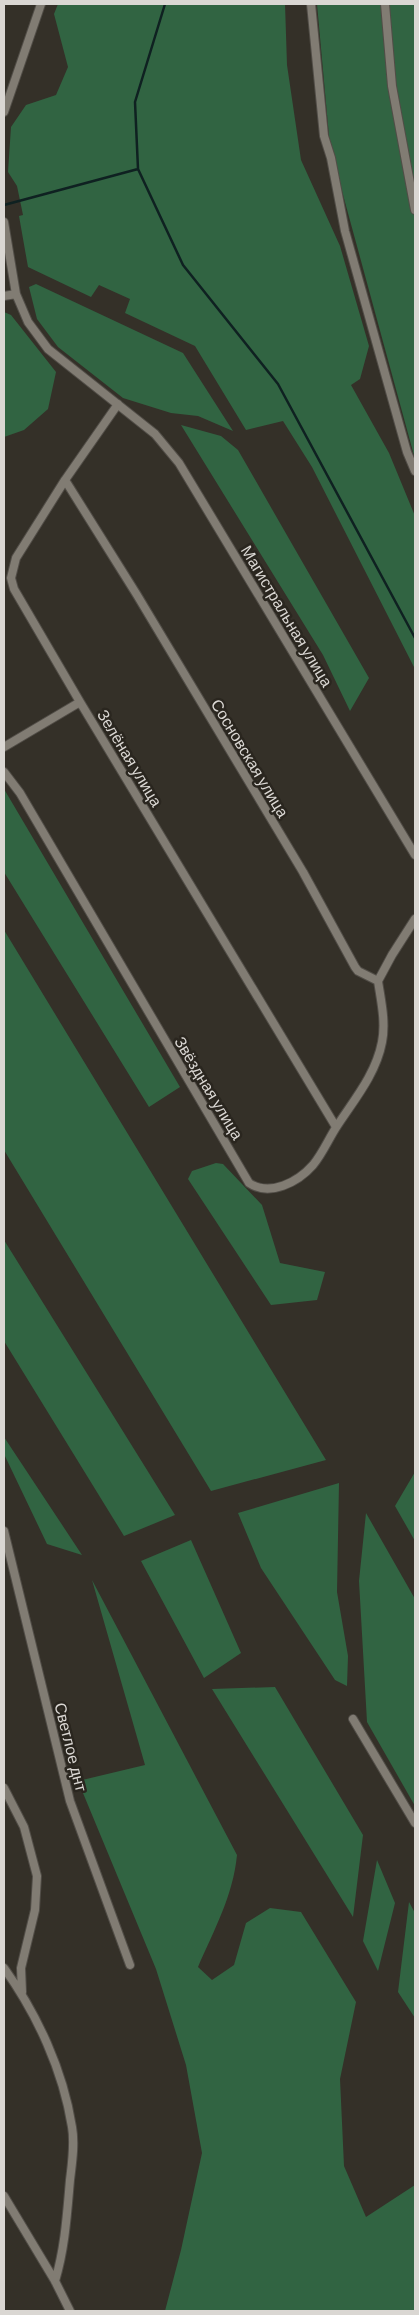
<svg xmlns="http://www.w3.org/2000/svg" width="419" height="2315" viewBox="0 0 419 2315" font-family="Barlow,sans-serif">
  <rect width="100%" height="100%" fill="#343028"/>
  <path fill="#316442" d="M58,4H285L287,65L301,160L340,246L369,346L360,379L351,385L389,453L415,516V669L312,467L283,421L246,430L195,346L125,313L130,299L99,285L91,297L28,267L19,216L23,215L17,186L8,172L11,127L26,105L56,95L68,67L54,14Z
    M317,4H415V459L330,147Z
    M36,284L183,353L233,431L198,416L171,413L123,398L58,347L37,319L29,287Z
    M4,312L11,315L56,372L48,409L24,430L4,437Z
    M181,425L221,436L238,450L369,678L350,711L323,655Z
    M4,789L180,1087L149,1107L4,872Z
    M4,930L326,1460L211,1491L4,1150Z
    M216,1163L223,1164L262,1205L280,1263L325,1272L317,1300L271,1305L188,1179L192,1171Z
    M4,1240L175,1515L124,1536L4,1341Z
    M4,1437L82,1555L47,1544L4,1454Z
    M415,1472V1541L395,1506Z
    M339,1483L337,1592L348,1656L347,1686L335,1680L261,1568L238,1513Z
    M366,1513L415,1599V1806L367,1722L359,1581Z
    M191,1540L241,1653L204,1678L141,1561Z
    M92,1580L237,1855C233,1896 214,1930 198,1967L212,1980L234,1965L246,1923L270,1908L301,1912L356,2002L340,2079L344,2166L366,2217L415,2185V2311H165L181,2250L202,2153L186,2065L156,1969L78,1781L145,1765Z
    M275,1687L363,1835L353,1917L212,1689Z
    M377,1860L395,1903L378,1971L363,1941Z
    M409,1902L415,1913V2018L398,1992Z"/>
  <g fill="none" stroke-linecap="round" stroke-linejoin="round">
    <path stroke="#0f2121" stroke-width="2.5" d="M138,169L183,265L278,384L415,638
      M4,205L138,169L135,102L165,4"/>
    <defs>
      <path id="minor" d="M311,4L324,136L331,158L345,231L407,452L415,471
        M385,4L392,86L415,210
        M4,112L41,4
        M4,222L16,294L28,322L48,349L155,434L179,463L415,855
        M4,296L16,294
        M118,404L65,480L16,558L11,578L14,589L80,702L336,1127
        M65,480L137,595L303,872L355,967L358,971L378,981L392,955L415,919
        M4,747L80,702
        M4,772L20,793L249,1183C270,1197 298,1182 313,1165C323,1153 329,1138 337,1126C354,1100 376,1074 382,1042C386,1022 381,1001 378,981
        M4,1531L70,1801L130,1965
        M353,1719L415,1823
        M4,1788L24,1827L37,1876L35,1910L21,1968L22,1992
        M4,1968C37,2014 63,2070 72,2127C75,2144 72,2163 70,2180C67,2214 65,2248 55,2281
        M4,2196L55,2281L70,2311"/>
    </defs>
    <use href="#minor" stroke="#514d47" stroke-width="10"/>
    <use href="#minor" stroke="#817c73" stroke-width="8"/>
  </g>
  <g text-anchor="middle" stroke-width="5" stroke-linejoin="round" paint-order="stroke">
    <g font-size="16" fill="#dad7d3" stroke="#2a261f">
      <text transform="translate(287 616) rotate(59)" y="6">Магистральная улица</text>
      <text transform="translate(130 758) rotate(59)" y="6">Зелёная улица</text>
      <text transform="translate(250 758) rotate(59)" y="6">Сосновская улица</text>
      <text transform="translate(209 1088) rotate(59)" y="6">Звёздная улица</text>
      <text transform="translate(71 1747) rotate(76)" y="6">Светлое днт</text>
    </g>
  </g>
  <rect width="419" height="2315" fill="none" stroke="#dad7d3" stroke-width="10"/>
</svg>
